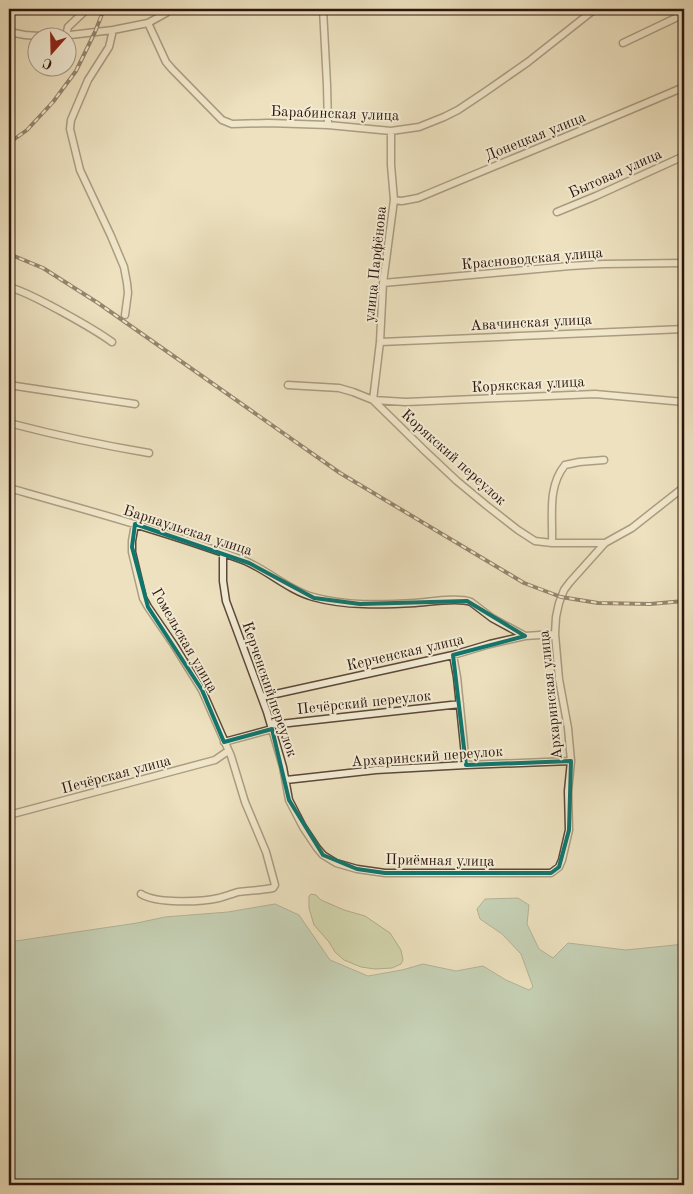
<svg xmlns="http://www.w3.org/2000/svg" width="693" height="1194" viewBox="0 0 693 1194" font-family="'Old Standard TT',serif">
  <rect width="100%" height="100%" fill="#ede1bf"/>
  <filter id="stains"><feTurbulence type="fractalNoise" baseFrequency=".004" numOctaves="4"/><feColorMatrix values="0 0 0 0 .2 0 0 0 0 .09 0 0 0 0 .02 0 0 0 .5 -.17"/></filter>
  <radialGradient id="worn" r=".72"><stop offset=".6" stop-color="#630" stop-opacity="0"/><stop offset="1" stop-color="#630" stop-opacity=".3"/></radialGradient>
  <path fill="#b2c496" stroke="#706c51" d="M311,894L316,895L321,900L344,910L365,916L390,933L401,950L403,960L401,964L392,968L375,969L361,967L344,960L335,952L329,942L314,925L309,908V896Z"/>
  <path fill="#9abead" stroke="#6e7a6d" d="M518,898L529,905L527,924L539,949L553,958L568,943L626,950L684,944V1185H9V942L137,923L165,917L228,912L275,904L299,915L330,960L368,976L402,970L423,964L456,971L483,966L506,980L529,990L533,987L521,954L502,934L480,919L477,909L485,899Z"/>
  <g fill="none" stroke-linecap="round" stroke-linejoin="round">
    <defs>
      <path id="minor" d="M323,9L327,85L328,125
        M148,23L166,62L172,69L222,120L232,124L268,123L328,125L391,131L419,127L444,117L458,110L485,92L528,62L595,9
        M113,30L109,47L88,80L71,120L70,129L80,170L111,236L124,267L127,283L128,293L125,315
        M9,32L25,35L53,37L113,30L148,23L166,13L170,9
        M66,36L68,27L87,9
        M623,43L684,14
        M391,131V165L394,200L383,283L380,342L373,400L406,402L595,394L684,402
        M394,200L402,201L418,198C506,161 596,125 684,87
        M557,212L596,196L684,156
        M383,283L570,266L603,264L684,263
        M9,287C26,292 40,300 55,308C75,319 94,329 112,342
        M380,342L684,329
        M9,385L135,404
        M288,385L339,388L353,392L373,400L424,450L457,481L486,505L518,530L535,541L552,543H605
        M9,423C55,435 101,445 149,453
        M9,488C87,510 167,532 243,560C268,570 288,590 313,597C345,606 382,605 415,603C430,602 458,597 471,602L492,618L525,636
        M135,524L132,541V552L143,598L148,607L174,645L202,690L231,756L245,802L266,852L275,885L273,888C262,890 250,891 238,892C232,894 226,896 219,898C201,902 157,904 141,894
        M552,543C553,516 547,487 565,465L579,462L604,460
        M223,553V581L226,601L267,712L283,767L289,800L303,827L317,848L323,855L336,863L357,869L385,873H551L559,867L562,860L569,830L568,791L571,761L568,728L559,679L555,634L556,617L559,603L564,590L570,582L605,543L632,528L684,487
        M453,655L457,677L466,765
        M262,697L453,655L490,644L525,636L555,634
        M271,725L460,704
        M224,742L272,729
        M286,780L376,770L466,765L571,761
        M9,815L215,760L228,751"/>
    </defs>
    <use href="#minor" stroke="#5d4839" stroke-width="9"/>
    <use href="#minor" stroke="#f3ecd5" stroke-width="6"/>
    <defs>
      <path id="rail" d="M9,143L27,130L53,102L76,71L95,32L104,9
        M9,254L43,268L98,303L340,473L524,583L561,597L598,603L650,604L684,601"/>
    </defs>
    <use href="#rail" stroke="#2d150c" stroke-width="4"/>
    <use href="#rail" stroke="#f3ecd5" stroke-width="2" stroke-dasharray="5.5" stroke-linecap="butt"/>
  </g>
  <path d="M0 0H693V1194H0ZM135,524L249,563L314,598L360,604L467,601L525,636L453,655L466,765L571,761L569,830L559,867L551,873H385L357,869L323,855L289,800L272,729L224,742L202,690L148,607L132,547Z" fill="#ede1bf" fill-opacity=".55" fill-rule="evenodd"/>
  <path fill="none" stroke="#0f766e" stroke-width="4" stroke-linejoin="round" d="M135,524L249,563L314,598L360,604L467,601L525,636L453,655L466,765L571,761L569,830L559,867L551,873H385L357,869L323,855L289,800L272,729L224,742L202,690L148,607L132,547Z"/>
  <g text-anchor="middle" stroke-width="4" stroke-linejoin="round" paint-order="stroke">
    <g font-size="15" fill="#2d150c" stroke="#f3ecd5">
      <text transform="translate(335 113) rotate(2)" y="5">Барабинская улица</text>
      <text transform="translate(535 136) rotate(-22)" y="5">Донецкая улица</text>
      <text transform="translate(615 173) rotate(-24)" y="5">Бытовая улица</text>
      <text transform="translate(532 258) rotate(-5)" y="5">Красноводская улица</text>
      <text transform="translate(375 264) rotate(-84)" y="5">улица Парфёнова</text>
      <text transform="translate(531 322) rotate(-3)" y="5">Авачинская улица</text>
      <text transform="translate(528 384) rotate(-3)" y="5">Корякская улица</text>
      <text transform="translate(454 457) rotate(42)" y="5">Корякский переулок</text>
      <text transform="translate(188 530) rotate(18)" y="5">Барнаульская улица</text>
      <text transform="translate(185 640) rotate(60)" y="5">Гомельская улица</text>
      <text transform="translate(405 652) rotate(-13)" y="5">Керченская улица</text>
      <text transform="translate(270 689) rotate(71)" y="5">Керченский переулок</text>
      <text transform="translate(550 695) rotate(-96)" y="5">Архаринская улица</text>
      <text transform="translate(364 702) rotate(-6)" y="5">Печёрский переулок</text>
      <text transform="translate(427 756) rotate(-4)" y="5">Архаринский переулок</text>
      <text transform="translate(116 774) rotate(-15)" y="5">Печёрская улица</text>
      <text transform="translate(440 860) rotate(1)" y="5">Приёмная улица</text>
    </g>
  </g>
  <rect width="693" height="1194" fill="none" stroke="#ede1bf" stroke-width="30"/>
  <rect x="10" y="10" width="673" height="1174" fill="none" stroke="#2d150c" stroke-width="2.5"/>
  <rect x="15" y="15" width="663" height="1164" fill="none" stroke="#2d150c"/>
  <g transform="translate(52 52) rotate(200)"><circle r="24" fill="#f3ecd5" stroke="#a49685"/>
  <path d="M0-4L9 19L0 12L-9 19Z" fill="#8f2418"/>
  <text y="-8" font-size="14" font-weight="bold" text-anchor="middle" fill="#2d150c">С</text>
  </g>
  <rect width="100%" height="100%" filter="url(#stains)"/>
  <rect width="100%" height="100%" fill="url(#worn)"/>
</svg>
